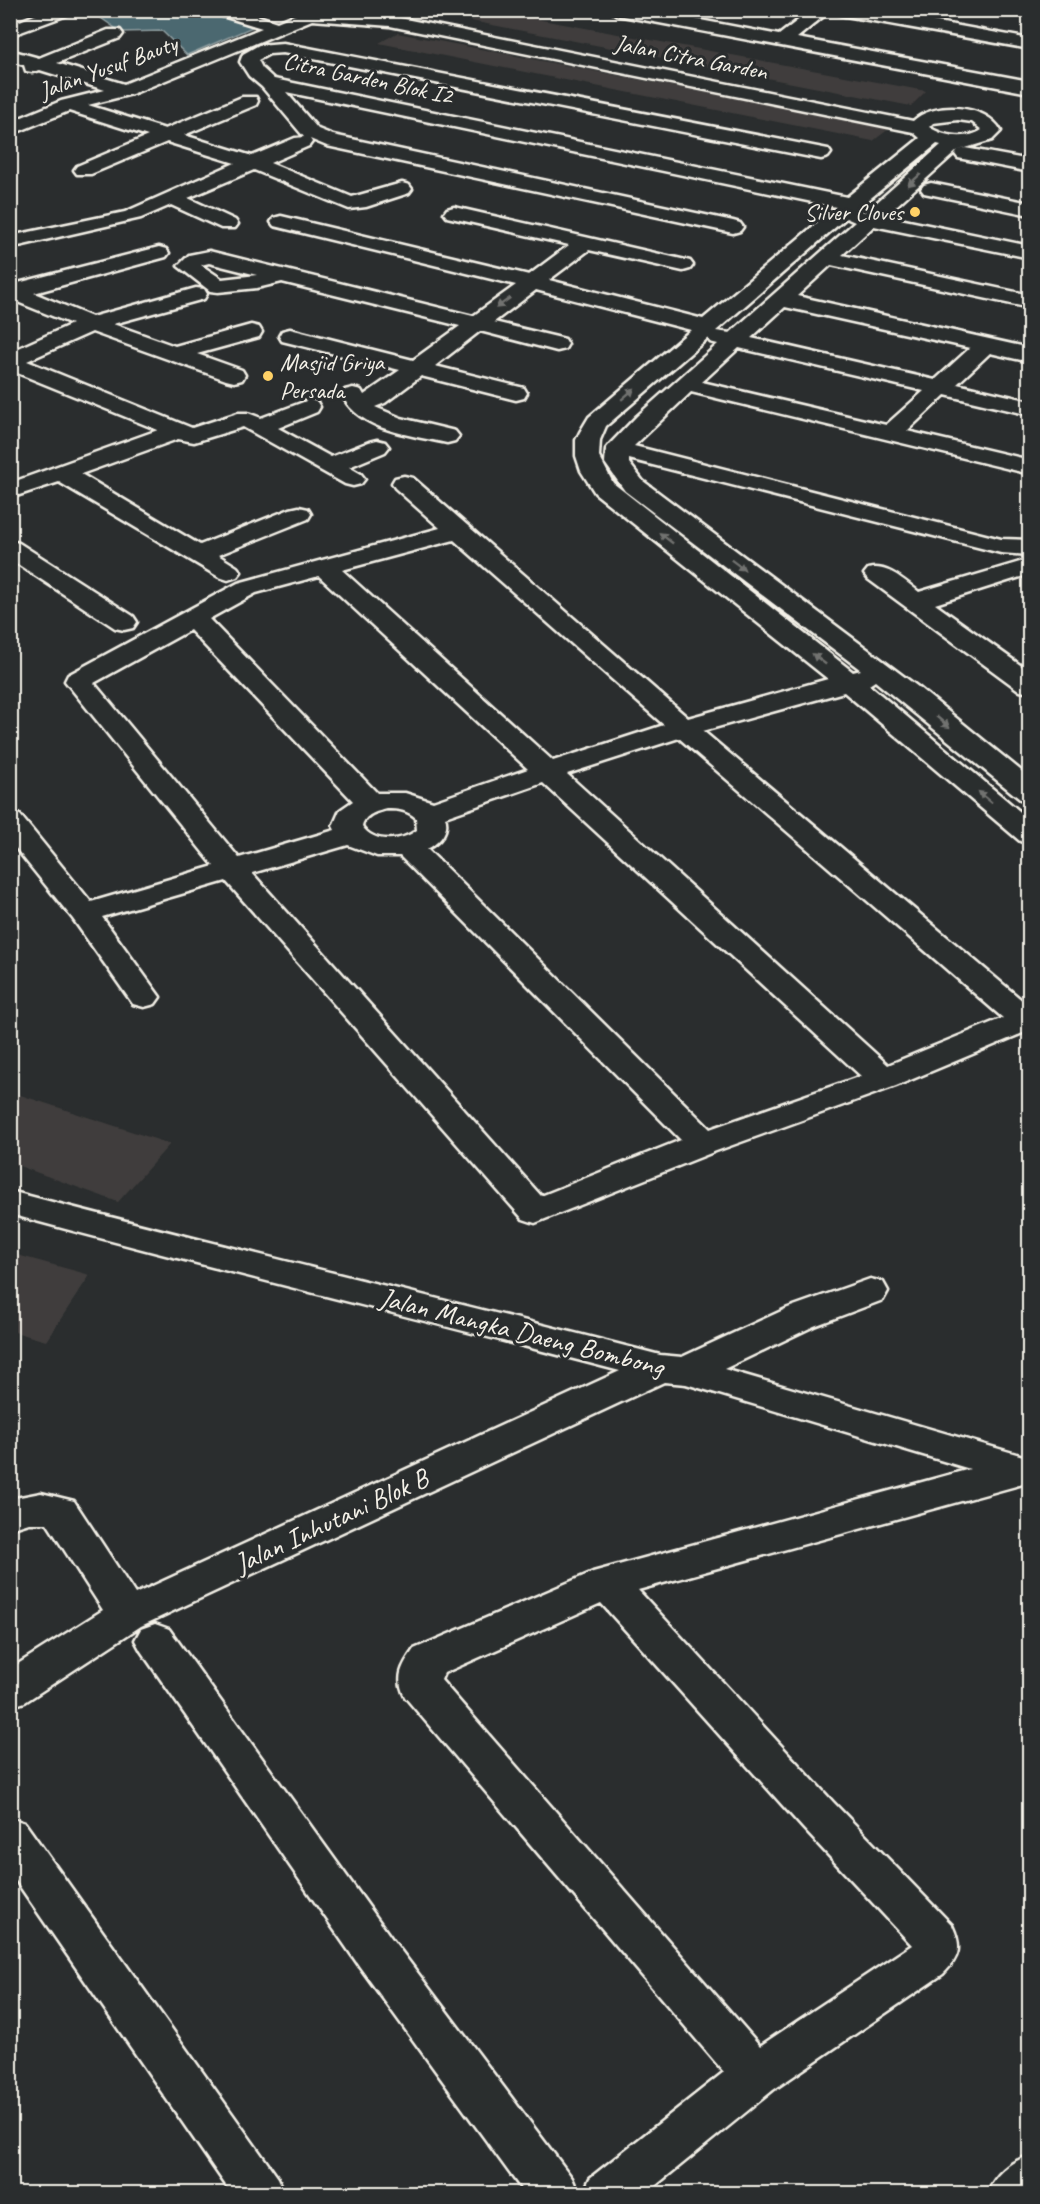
<svg xmlns="http://www.w3.org/2000/svg" width="1040" height="2204" viewBox="0 0 1040 2204" font-family="Caveat,sans-serif">
  <rect width="100%" height="100%" fill="#2a2d2e"/>
  <filter id="ink" filterUnits="userSpaceOnUse"><feTurbulence type="fractalNoise" baseFrequency=".0167" numOctaves="2"/><feDisplacementMap in="SourceGraphic" scale="12" xChannelSelector="R" yChannelSelector="G"/><feConvolveMatrix kernelMatrix="1 2 1 2 8 2 1 2 1" color-interpolation-filters="sRGB"/></filter>
  <g filter="url(#ink)">
    <path fill="#403e3d" d="M435,10L493,11L926,91L911,106L430,13Z
      M397,33L890,128L873,141L379,43Z
      M11,1092L170,1144L118,1202L11,1163Z
      M10,1253L90,1275L46,1341L11,1331Z"/>
    <path fill="#4b6770" stroke="#8f9ea0" stroke-width="1.5" d="M91,11H199L255,26L187,55L162,31L121,32Z"/>
    <g fill="none" stroke-linecap="round" stroke-linejoin="round">
      <defs>
        <path id="minor" d="M47,10H72L70,14L10,36V25Z
          M214,10H241L277,22L306,10L390,16L913,121C934,101 987,104 1001,131L992,140L959,150L965,148L1030,160V172L958,158L955,154L958,150L885,216L1030,246V258L874,226L842,255L1030,295V308L831,265L797,296L1030,348V362L990,353L957,384L1030,401V415L945,395L907,431L1030,460V474L691,392L634,446L1001,539L1030,540V555L1001,553L629,459V463L643,481L918,687L1030,778V801L1020,799L875,681L869,685L1030,820V844L1020,841L844,692L703,731L1030,1007V1030L896,1086L716,1151L535,1223L523,1219L226,881L102,917L160,997L155,1004L144,1007L133,1004L73,919L10,841V812L20,815L91,902L214,866L65,681L68,675L238,583L440,528L395,488L392,483L395,478L404,476L413,478L688,718L828,679L595,493L581,471L576,456V440L580,432L589,417L691,330L536,290L494,322L565,339L568,344L565,349L557,351L480,331L435,366L524,388L527,393L524,398L516,400L421,376L385,403L375,407L401,418L455,431L459,436L455,441L447,443C412,435 359,431 342,395L345,390L353,388L361,390L364,395L400,370L282,341L279,336L282,331L290,329L413,360L460,326L282,282L257,288L218,292L210,291L178,266L189,255L209,251L473,316L516,285L274,226L271,222L274,218L281,216L529,275L569,245L447,217L444,213L447,209L454,207L690,261L693,265L690,269L683,271L589,250L549,280L703,319L836,207L286,92L318,129L333,135L733,221L740,223L743,227L740,231L733,233L327,146L310,139L312,142L309,146L270,163L352,197L402,183L409,185L412,189L409,193L366,207L349,209L254,170L188,198L235,220L238,224L235,228H221L171,205L141,218L10,248V236L125,212L235,163L167,142L91,174H77L74,170L77,166L148,136L69,111L10,135V122L61,101L105,90L40,70L32,72L26,71L24,65L10,61V50L39,58L108,30H120L123,34L120,38L57,63L124,84L262,28L216,14ZM312,20L390,26L913,132L920,138L847,197L274,79L262,68L258,60L269,54L283,53L821,159L828,157L831,153L828,149L283,43L259,45L243,54L240,62L249,76L262,87L304,137L295,138L252,156L184,135L256,105L258,101L256,97H242L165,129L88,105L132,94ZM958,120L972,122L982,130C967,140 944,137 929,127L933,123ZM937,144L941,145L866,212L856,210ZM846,218L855,222L730,333L716,331ZM209,263L257,275L222,279L201,265ZM785,307L970,348L935,380L751,338ZM708,338L710,342L718,344L637,416L610,444L606,449L605,463L625,491L861,670L853,672L613,483L599,456L600,440L606,426ZM739,348L924,391L886,425L702,382ZM454,540L664,725L553,761L342,570ZM319,576L528,769L433,802L405,793H377L209,619L256,593ZM190,630L353,801L340,810L333,826L335,830L239,858L94,683ZM679,738L1003,1018L888,1065L567,774ZM543,783L861,1076L710,1129L427,849C439,843 450,831 445,817ZM386,809C399,809 407,810 416,818L417,830C402,842 373,844 362,826C365,814 376,812 386,809ZM348,845L377,856H400L681,1140L541,1196L252,873Z
          M609,10H648L779,35L811,10H831L797,38L1024,80L1030,82V90L1024,92L617,15Z
          M832,10H872L1030,39V49L840,15Z
          M931,183L1030,203V215L924,193L921,189L924,185Z
          M159,247L166,249L169,253L166,257L34,293L92,317L196,288L204,289L207,294L204,299L113,324L175,346L251,325L259,327L262,332L259,337L197,354L242,370L245,375L242,380L234,382L226,380L92,332L27,361L192,428L238,413H248L261,418L309,400L317,402L320,407L317,412L278,428L331,457L369,442L377,440L385,442L389,447L385,452L349,467L361,474L365,479L361,484L353,486L345,484L243,427L194,442L178,439L81,474L200,545L290,509L299,507L308,509L311,514L308,519L218,555L237,567L241,572L237,577L228,580L219,577L59,482L10,498V483L158,430L10,370V352L72,324L10,299V285Z
          M10,541L19,543L133,616L137,622L133,628L124,630L115,628L10,559Z
          M1030,559V574L935,604L1030,672V693L1020,691L868,579L864,574L868,569C888,564 904,581 919,592Z
          M10,1191C226,1248 444,1299 660,1355L682,1357L788,1308L870,1279L883,1282L888,1291L883,1300L814,1326L724,1369L1030,1458V1482L638,1590L833,1802L952,1925C962,1947 960,1957 943,1974L773,2090L645,2194H583L590,2178L724,2072L405,1697C395,1677 402,1666 414,1649L593,1572L970,1469L686,1384L664,1382L141,1626L25,1702L10,1707V1669L103,1610L47,1523H29L10,1529V1499L41,1493L74,1501L135,1594L620,1371C417,1318 213,1269 10,1214ZM601,1603L803,1828L912,1945L760,2046L441,1680L444,1673Z
          M155,1624L169,1629L392,1939L572,2178L579,2194H525L360,1967L141,1651L135,1640L141,1629Z
          M10,1818L25,1823L278,2178L285,2194H232L10,1872Z
          M1030,2155V2194H987C996,2173 1009,2163 1030,2155Z"/>
      </defs>
      <use href="#minor" stroke="#f4f1e8" stroke-width="5"/>
      <use href="#minor" fill="#2a2d2e" fill-rule="evenodd"/>
    </g>
    <defs><path id="oneway-solid" d="M-6-.8H1V-3.2L6.5 0L1 3.2V.8H-6Z" transform="scale(1.5)"/></defs>
    <g fill="#71726f">
      <use href="#oneway-solid" transform="translate(914 180) rotate(138)"/>
      <use href="#oneway-solid" transform="translate(503 303) rotate(144)"/>
      <use href="#oneway-solid" transform="translate(628 394) rotate(-41)"/>
      <use href="#oneway-solid" transform="translate(666 538) rotate(-142)"/>
      <use href="#oneway-solid" transform="translate(738 565) rotate(37)"/>
      <use href="#oneway-solid" transform="translate(819 659) rotate(-142)"/>
      <use href="#oneway-solid" transform="translate(943 722) rotate(40)"/>
      <use href="#oneway-solid" transform="translate(985 797) rotate(-140)"/>
    </g>
  </g>
  <g fill="#ffd166" stroke="#2a2d2e" stroke-width="2">
    <circle cx="915" cy="212" r="6"/>
    <circle cx="268" cy="376" r="6"/>
  </g>
  <g text-anchor="middle" stroke-width="6" stroke-linejoin="round" paint-order="stroke">
    <g font-size="24" fill="#f4f1e8" stroke="#2a2d2e">
      <text transform="translate(691 57) rotate(11)" y="8">Jalan Citra Garden</text>
      <text transform="translate(108 67) rotate(-20)" y="8">Jalan Yusuf Bauty</text>
      <text transform="translate(368 78) rotate(12)" y="8">Citra Garden Blok I2</text>
    </g>
    <g font-size="24" fill="#f4f1e8" stroke="#2a2d2e" text-anchor="end">
      <text x="903" y="220">Silver Cloves</text>
      <text x="280" y="370" text-anchor="start">Masjid Griya<tspan x="280" dy="28">Persada</tspan></text>
    </g>
    <g font-size="28" fill="#f4f1e8" stroke="#2a2d2e">
      <text transform="translate(522 1331) rotate(14)" y="10">Jalan Mangka Daeng Bombong</text>
      <text transform="translate(331 1520) rotate(-25)" y="10">Jalan Inhutani Blok B</text>
    </g>
  </g>
  <rect width="1040" height="2204" fill="none" stroke="#2a2d2e" stroke-width="36"/>
  <rect x="18" y="18" width="1004" height="2168" fill="none" stroke="#f4f1e8" stroke-width="2" filter="url(#ink)"/>
</svg>
